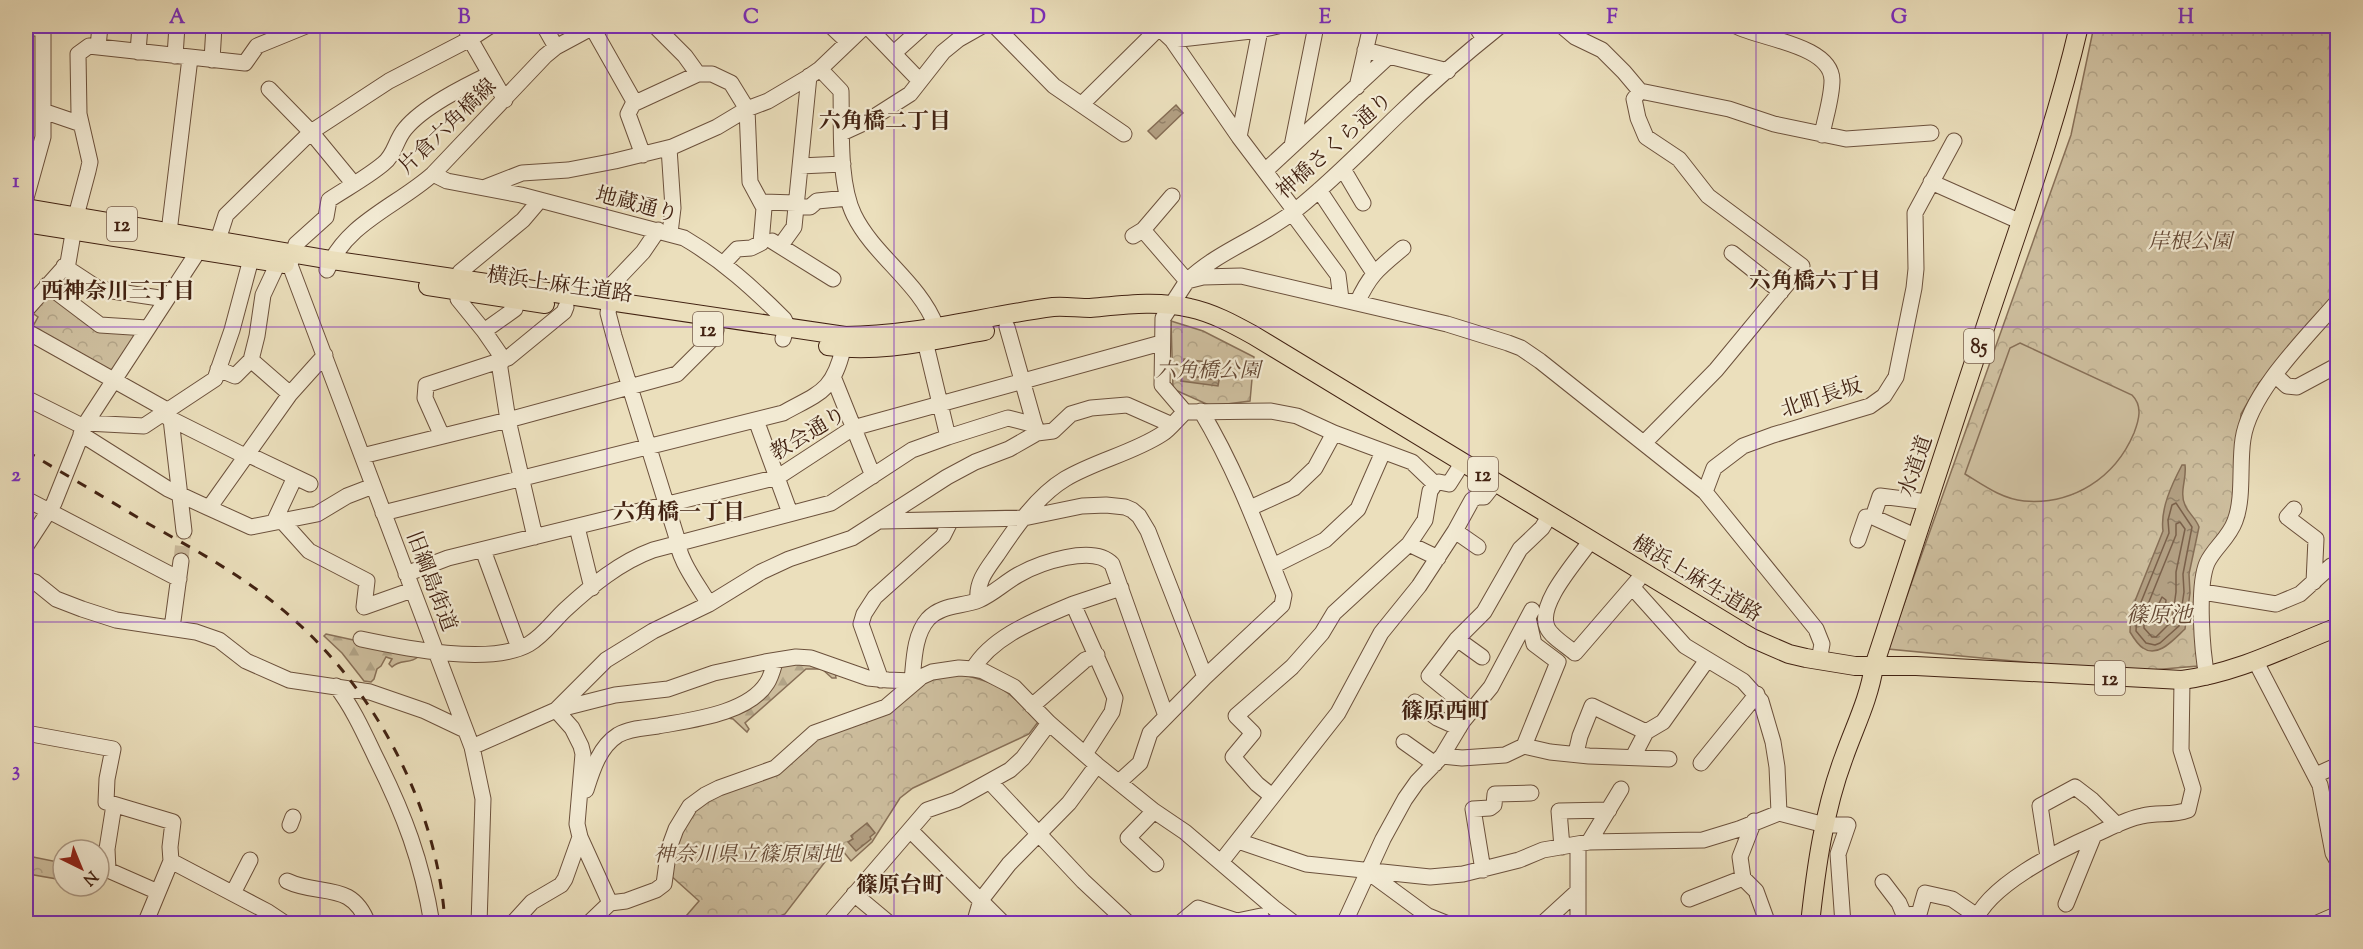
<svg xmlns="http://www.w3.org/2000/svg" width="2363" height="949" viewBox="0 0 2363 949" font-family="'Sorts Mill Goudy','Noto Serif JP',serif">
  <defs>
    <pattern id="forest-firs" width="22" height="20" patternUnits="userSpaceOnUse" patternTransform="scale(1.5)"><rect width="22" height="20" fill="#cebf9f"/><path d="M5 1l3.5 6h-7zM16 11l3.5 6h-7z" fill="#b2a488"/></pattern>
    <pattern id="park-crowns" width="20" height="18" patternUnits="userSpaceOnUse" patternTransform="scale(1.5)"><rect width="20" height="18" fill="#cebf9f"/><path d="M2 6a3 3 0 1 1 6 0M12 15a3 3 0 1 1 6 0" fill="none" stroke="#b2a488"/></pattern>
    <pattern id="water-ripples" width="26" height="14" patternUnits="userSpaceOnUse" patternTransform="scale(1.5)"><rect width="26" height="14" fill="#b29f82"/><path d="M2 4q2-2 4 0t4 0M15 11q2-2 4 0t4 0" fill="none" stroke="#928169"/></pattern>
  </defs>
  <rect width="100%" height="100%" fill="#ebdfbc"/>
  <filter id="stains"><feTurbulence type="fractalNoise" baseFrequency=".00333" numOctaves="4"/><feColorMatrix values="0 0 0 0 .2 0 0 0 0 .09 0 0 0 0 .02 0 0 0 .5 -.17"/></filter>
  <radialGradient id="worn" r=".72"><stop offset=".6" stop-color="#630" stop-opacity="0"/><stop offset="1" stop-color="#630" stop-opacity=".3"/></radialGradient>
  <path fill="url(#forest-firs)" stroke="#887058" stroke-width="1.5" d="M326,634L417,654L418,657C410,664 400,659 392,667L389,664L392,659L386,657L381,666L377,669L374,679L371,682L364,681L342,653L324,636Z
    M793,660L835,671L836,678H832L822,669H806L745,723L749,729L747,732L733,719L728,718L777,664Z"/>
  <path fill="url(#park-crowns)" stroke="#887058" stroke-width="1.5" d="M2094,26H2337V295L2259,383L2241,414L2233,513L2209,552L2198,666L2129,672L1888,649L2071,135Z
    M47,293L100,329L137,334L112,372L32,328L38,317L31,312Z
    M1171,321L1203,331L1254,357L1250,401L1211,406L1173,389Z
    M959,674C1002,683 1008,691 1038,722L1029,734L913,788L900,798L872,842L851,861L838,845L785,914L763,923H680L699,901L669,874L675,838L694,809L816,739L926,681Z
    M33,857L63,863V880L34,875L30,872Z"/>
  <path fill="#cebf9f" stroke="#887058" stroke-width="1.5" d="M2020,343L2132,395C2143,406 2139,420 2134,433C2115,478 2073,505 2024,501C2002,499 1983,485 1965,474L2010,348Z"/>
  <path fill="url(#water-ripples)" stroke="#856d55" stroke-width="1.5" d="M1176,105L1183,113L1156,139L1148,131Z
    M1184,359L1222,364L1218,386L1181,381Z
    M2182,465H2185C2187,479 2179,492 2185,505C2188,513 2196,518 2199,527L2189,574L2190,593L2185,629C2175,638 2158,659 2143,648C2138,645 2133,637 2130,632L2131,611L2163,531C2160,509 2172,484 2182,465Z
    M867,823L875,833L870,837L871,839L856,851L848,842L853,839L851,836Z"/>
  <g fill="none" stroke-linecap="round" stroke-linejoin="round">
    <path stroke="#7a604a" stroke-width="1.5" d="M1191,366L1213,369V378L1211,379L1190,376L1188,373Z
      M2176,503L2192,527L2183,574L2184,592L2179,626L2160,643L2155,645L2146,643L2136,631L2137,612L2169,533L2168,520L2172,505Z
      M2180,522L2185,529L2176,572V592L2172,621L2156,637H2152L2144,628V614L2176,535V524Z
      M2162,597L2166,600L2164,617L2155,624L2153,616Z"/>
    <path stroke="#c9b99a" stroke-width="15" stroke-dasharray="15 8" stroke-linecap="butt" d="M181,561L184,531"/>
    <defs>
      <path id="minor" d="M465,26L470,39L505,100
        M544,26L556,47
        M655,26L685,56L698,74
        M831,26L848,42
        M867,26L920,81
        M995,26L1054,86L1124,134
        M1157,26L1172,40L1239,137L1295,211
        M1476,26L1484,39
        M1562,26L1575,37L1602,50L1624,72L1640,91L1729,109L1774,124L1846,139L1931,133
        M1736,26C1761,39 1831,45 1832,80C1832,98 1825,118 1822,135
        M592,27L635,103
        M26,28H43
        M1172,40L1260,30L1278,26
        M98,47L100,26
        M1365,50L1448,71
        M138,52L140,26
        M894,53L924,26
        M175,56L177,26
        M212,60L214,26
        M820,69L841,91C842,126 838,182 854,215C874,256 919,282 936,326
        M1357,87L1371,26
        M269,89L311,132L353,183
        M1640,91L1634,99L1638,118L1646,137L1679,159L1708,196L1802,266L1716,370L1644,443
        M1082,104L1161,26
        M43,111L81,124
        M842,133L866,122L910,94L943,52L959,39L982,26
        M1239,137L1260,30
        M1292,146L1316,26
        M669,148L673,208L670,233
        M643,155L628,114L633,104L698,74H712L731,83L747,109L750,182L764,208L761,243L751,248L737,249L723,264
        M800,166L843,164
        M1343,169L1363,203
        M1265,171L1389,56
        M433,174L447,181L521,195L684,238C722,260 753,288 784,319L787,325L783,339
        M1931,182L2021,222
        M486,187L522,173L568,170L615,161L672,147L717,127L747,109L768,101L807,78L820,69L865,26
        M1319,190L1374,273
        M26,198L43,137V26
        M763,202L796,203
        M796,206L810,207L817,201L848,198
        M1292,213L1338,275L1341,299
        M658,230L643,252L605,292L610,302L608,313L614,336L676,535C678,560 697,583 709,604
        M1143,230L1187,281C1219,250 1263,237 1297,209C1333,180 1364,148 1397,116C1430,84 1465,54 1500,26
        M169,232L190,58
        M1133,236L1143,230L1172,196
        M218,240L226,215L311,132L389,81L470,39L490,26
        M772,241L833,279
        M781,245L794,227L809,76
        M1732,253L1781,292
        M64,266L99,289L166,299
        M327,270C346,223 397,206 433,174L545,56L556,47L595,26
        M459,278L460,272L523,220L540,200
        M47,285L100,325L147,328
        M459,291L458,299L484,331L504,360
        M1357,303C1370,274 1379,268 1403,248
        M26,310L68,263L76,216L88,171L90,162L79,114L78,54L89,46L245,63L257,46L306,26
        M1007,327L1037,433
        M26,331L167,410
        M484,331L515,309L517,300
        M925,341L948,437
        M325,355L290,394L209,508L251,527L317,514L347,496L373,486
        M251,360L290,394
        M499,362L508,420L535,537
        M218,369L235,376L251,360L257,336L263,295L278,263
        M2276,376L2287,386L2297,387L2338,365
        M834,379L873,476
        M26,398L84,427
        M1185,412L1162,385L1163,318L1187,281L1203,277L1241,276L1447,324L1508,343L1521,348L1540,361L1705,492L1816,629L1822,644L1819,660
        M165,416L245,456
        M171,419L184,531
        M756,420L790,513
        M86,423L144,426L215,379L232,330L251,259
        M81,434L168,489L209,508
        M442,436L425,398L426,385L508,358L564,312L566,307
        M247,454L310,484
        M362,456L508,420L677,374L714,337L716,330
        M1705,492L1714,468L1743,446L1773,435L1870,406L1884,396L1896,377L1914,288L1916,269L1915,213L1954,141
        M26,499L179,579
        M1250,508L1294,488L1315,468L1334,433
        M2294,509L2287,517L2316,539L2314,582
        M383,513L783,413C819,393 833,392 843,349
        M1873,517L1880,496L1927,502
        M282,521L309,551L367,581L364,607L412,590
        M882,521L1024,518L1082,506L1106,505L1125,507L1132,510L1139,516L1148,531L1205,677
        M274,522L295,477
        M577,527L592,588
        M1455,531L1478,547
        M1591,540C1578,560 1537,603 1547,627C1551,637 1567,646 1575,653L1638,580
        M1858,540L1866,517H1873L1915,536
        M1409,544L1438,558
        M26,546L54,503L86,423L199,250
        M483,550L519,648
        M1273,566L1325,540L1358,509L1383,452
        M406,574L448,558L778,477L853,428L1161,343
        M26,579L35,582L56,599L82,609L116,620L196,632L219,640L246,661L289,680L370,692L425,711L465,730
        M1633,588L1685,646L1743,681L1761,701L1773,742L1777,767L1779,813
        M2203,592L2276,604L2300,594L2331,566L2338,564
        M978,600C976,582 987,569 997,555C1015,528 1037,496 1065,479C1095,461 1133,453 1162,434C1170,429 1177,419 1185,412L1271,411L1297,416L1334,433L1412,462L1435,484L1439,482L1449,484L1463,462
        M1073,604L1121,588
        M172,628L181,561
        M361,639C403,648 491,666 529,644C544,635 553,621 566,609C591,586 620,562 653,550L831,503L912,450L948,437L1008,418L1035,425
        M1457,639L1482,657
        M2256,662L2320,785L2333,853L2338,862
        M973,669C993,635 1039,619 1073,604L1115,698L1112,712L1085,754
        M2207,677C2202,651 2197,587 2207,563C2214,548 2229,538 2235,521C2244,498 2239,464 2243,439C2250,392 2307,337 2338,301
        M881,680L861,624L864,614L875,597L943,536L951,520
        M912,681C914,661 914,635 928,619C942,604 962,607 979,600C993,594 1004,583 1018,575C1039,563 1093,544 1112,564L1166,716
        M336,686C353,708 364,733 376,758C404,814 422,861 432,924
        M1415,702L1437,718L1459,728
        M1032,706L1085,660L1097,655
        M1472,711L1429,676L1457,639L1484,612L1520,549L1542,528L1550,515
        M1646,732L1663,722L1707,660
        M26,733L113,749L107,779L106,802L173,822L170,847L171,861L145,924
        M1404,742L1435,764
        M1524,746L1558,662L1534,644L1528,618
        M472,747L556,710L615,695L668,689L714,673L765,662L796,657L811,658L868,678L888,680L912,681L932,672L959,668L973,669L983,671L1014,687L1049,723L1097,765L1154,811L1185,832L1274,908L1295,924
        M1576,753L1580,736L1592,706L1646,732L1633,757
        M1442,756L1462,758L1505,755L1524,746L1550,752L1589,756L1669,759
        M1701,763L1757,694
        M2316,775L2338,765
        M990,782L1083,881L1129,924
        M1119,782L1140,763L1150,733L1205,677L1282,605L1284,595C1259,532 1236,469 1201,411
        M586,790C592,771 599,747 618,735C630,728 645,728 658,726C690,720 748,714 767,683C771,677 773,669 775,662
        M1272,796L1257,784L1233,757L1253,733L1236,716L1292,667L1322,633L1334,613L1409,544L1425,520L1430,491L1435,484
        M114,805L107,849L108,870L158,892
        M1154,811L1128,838L1156,864
        M1754,821L1740,857L1743,878L1756,891L1768,924
        M290,825L293,817
        M911,831L1004,924
        M580,837L610,903
        M1238,841L1306,864L1430,877L1463,874L1519,860L1543,850L1589,842L1703,840L1739,829L1779,813L1825,825H1848L1838,854L1843,924
        M1589,842L1621,789
        M1562,847L1559,811L1609,810
        M2048,857L2040,806L2075,787L2092,800L2117,825
        M171,861L268,912L286,924
        M1221,862L1338,713L1381,633L1419,586L1455,531L1472,500L1477,497H1484L1496,482
        M1483,870L1473,809L1490,808L1494,805L1495,794L1531,793
        M1368,872L1428,916L1448,924
        M287,881C320,897 352,880 368,924
        M1883,882L1899,903L1904,915L1919,914L1925,893L1952,899L1977,916
        M233,893L250,860
        M854,894L890,924
        M1689,899L1743,878
        M2066,904L2094,835C2110,828 2126,819 2142,816C2159,812 2172,816 2188,810L2193,789L2181,750L2182,680
        M479,924L483,799L472,747L290,265L296,244L326,217L329,200C347,188 366,178 383,164C395,155 395,141 405,129C423,107 463,87 490,74
        M512,924L532,902L561,885L565,879L580,837L577,824L583,754L581,746L572,728L556,710L606,660L653,631L709,604L761,572L789,559L852,538L947,477L975,462L1009,449L1037,433L1053,431L1071,414L1091,408L1127,405L1170,424
        M588,924L610,903L626,901L656,890L664,884L669,848L676,829L690,806L705,795L719,788L775,768L814,733L886,707L920,678
        M829,924L927,810L956,800L1010,770L1023,758L1049,723
        M974,924L981,900L1009,864L1069,803L1097,765
        M1179,924L1198,908L1237,921L1261,916
        M1344,924L1383,839L1405,799L1417,782L1442,756L1463,721L1491,687L1532,610
        M1542,924L1578,891
        M1578,924V844
        M1974,924C1986,886 2060,850 2094,835
        M2315,924L2338,914"/>
      <path id="major" d="M26,208L331,260L845,336C915,336 984,316 1053,307C1065,306 1078,308 1090,308C1123,305 1157,300 1190,308C1213,313 1233,324 1253,335L1752,638L1789,654L1806,658L1855,666H1916L2182,680C2238,673 2286,647 2338,627
        M26,223L285,264
        M428,286L545,304
        M828,346C880,354 933,340 985,331
        M1810,924C1816,868 1824,810 1844,757C1855,726 1869,699 1874,666C1912,549 1950,432 1989,316C2021,220 2056,125 2079,26"/>
    </defs>
    <use href="#minor" stroke="#6c513c" stroke-width="17"/>
    <use href="#major" stroke="#422212" stroke-width="20"/>
    <use href="#minor" stroke="#f2ead3" stroke-width="15"/>
    <use href="#major" stroke="#ebdfbc" stroke-width="18"/>
    <path stroke="#422212" stroke-width="3" stroke-dasharray="10 10" stroke-linecap="butt" d="M26,451C66,475 107,499 147,523C192,548 238,573 278,606C371,681 438,803 445,924"/>
  </g>
  <path fill="none" stroke="#7b2cbf" stroke-width="1.5" stroke-opacity="0.55" d="M320,26V924M607,26V924M894,26V924M1182,26V924M1469,26V924M1756,26V924M2043,26V924M26,327H2338M26,622H2338"/>
  <g text-anchor="middle" stroke-width="4.5" stroke-linejoin="round" paint-order="stroke">
    <g fill="#f2ead3" stroke="#775e4c" stroke-width="1.5">
      <rect x="107" y="207" width="30" height="34" rx="4.5"/>
      <rect x="693" y="312" width="30" height="34" rx="4.5"/>
      <rect x="1964" y="329" width="30" height="34" rx="4.5"/>
      <rect x="1468" y="457" width="30" height="34" rx="4.5"/>
      <rect x="2095" y="661" width="30" height="34" rx="4.5"/>
    </g>
    <g font-size="20" font-weight="bold" fill="#422212">
      <text x="122" y="231">12</text>
      <text x="708" y="336">12</text>
      <text x="1979" y="353">85</text>
      <text x="1483" y="481">12</text>
      <text x="2110" y="685">12</text>
    </g>
    <g font-size="21" fill="#422212" stroke="#f2ead3">
      <text transform="translate(447 126) rotate(-44)" y="7">片倉六角橋線</text>
      <text transform="translate(1334 145) rotate(-42)" y="7">神橋さくら通り</text>
      <text transform="translate(637 204) rotate(15)" y="7">地蔵通り</text>
      <text transform="translate(560 284) rotate(8)" y="7">横浜上麻生道路</text>
      <text transform="translate(1821 397) rotate(-18)" y="7">北町長坂</text>
      <text transform="translate(808 433) rotate(-31)" y="7">教会通り</text>
      <text transform="translate(1915 466) rotate(-71)" y="7">水道道</text>
      <text transform="translate(1697 578) rotate(31)" y="7">横浜上麻生道路</text>
      <text transform="translate(432 581) rotate(69)" y="7">旧綱島街道</text>
    </g>
    <g font-size="21" font-style="italic" fill="#654935" stroke="#f2ead3">
      <text x="2190" y="248">岸根公園</text>
      <text x="1208" y="377">六角橋公園</text>
      <text x="748" y="861">神奈川県立篠原園地</text>
    </g>
    <g font-size="22" font-weight="bold" fill="#422212" stroke="#f2ead3">
      <text x="885" y="128">六角橋二丁目</text>
      <text x="1815" y="288">六角橋六丁目</text>
      <text x="118" y="298">西神奈川三丁目</text>
      <text x="679" y="519">六角橋一丁目</text>
      <text x="1445" y="718">篠原西町</text>
      <text x="900" y="892">篠原台町</text>
    </g>
    <g font-size="22" font-style="italic" fill="#644834" stroke="#f2ead3">
      <text x="2159" y="622">篠原池</text>
    </g>
  </g>
  <rect width="2363" height="949" fill="none" stroke="#ebdfbc" stroke-width="66"/>
  <g transform="translate(81 868) rotate(137)"><circle r="28" fill="#f2ead3" stroke="#ac9a86" stroke-width="1.5"/>
  <path d="M0-4.5L10 22L0 15L-10 22Z" fill="#8f2418"/>
  <text y="-9" font-size="16" font-weight="bold" text-anchor="middle" fill="#422212">N</text>
  </g>
  <rect x="33" y="33" width="2297" height="883" fill="none" stroke="#7b2cbf" stroke-width="2"/>
  <g font-size="20" text-anchor="middle" font-weight="bold" fill="#7b2cbf">
    <text x="177" y="23">A</text>
    <text x="464" y="23">B</text>
    <text x="751" y="23">C</text>
    <text x="1038" y="23">D</text>
    <text x="1325" y="23">E</text>
    <text x="1612" y="23">F</text>
    <text x="1899" y="23">G</text>
    <text x="2186" y="23">H</text>
    <text x="16" y="187">1</text>
    <text x="16" y="481">2</text>
    <text x="16" y="776">3</text>
  </g>
  <rect width="100%" height="100%" filter="url(#stains)"/>
  <rect width="100%" height="100%" fill="url(#worn)"/>
</svg>
